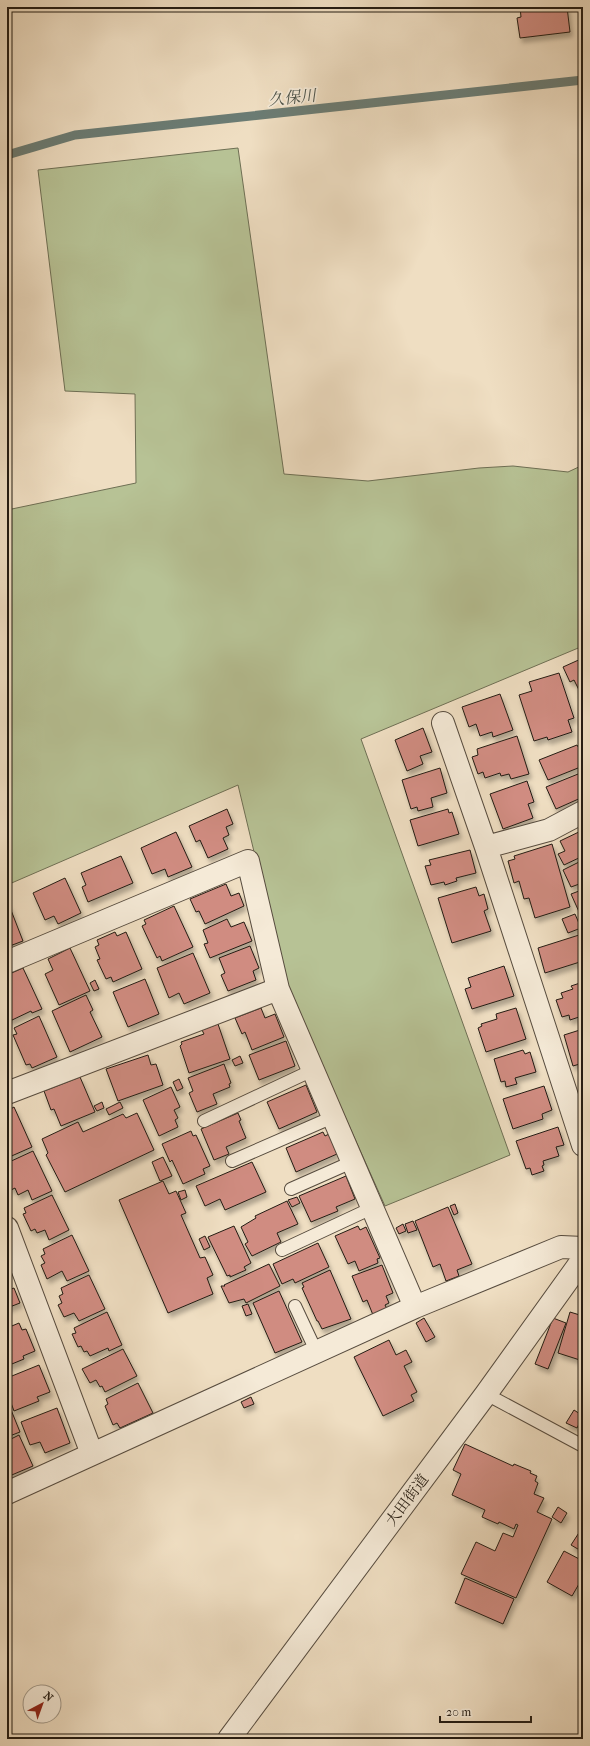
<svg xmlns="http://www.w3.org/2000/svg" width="590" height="1746" viewBox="0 0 590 1746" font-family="'IM FELL French Canon','Noto Serif JP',serif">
  <defs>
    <filter id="shadow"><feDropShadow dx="2.5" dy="4.5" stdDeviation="2" flood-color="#0004"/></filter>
  </defs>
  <rect width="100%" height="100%" fill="#efdec2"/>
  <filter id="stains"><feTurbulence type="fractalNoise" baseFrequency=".005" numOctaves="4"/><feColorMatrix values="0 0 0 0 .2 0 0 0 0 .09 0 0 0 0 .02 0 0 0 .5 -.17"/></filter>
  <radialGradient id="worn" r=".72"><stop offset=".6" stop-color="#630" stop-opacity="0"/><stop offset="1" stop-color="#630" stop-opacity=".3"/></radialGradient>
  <path fill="#b7c295" stroke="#6e6f54" d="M238,148L284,474L368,481L479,468L513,466L568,472L583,465V646L361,739L510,1155L385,1206L286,985L238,785L7,885V510L136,483L135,394L65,391L38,170Z"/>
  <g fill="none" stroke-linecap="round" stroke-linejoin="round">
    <path stroke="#6b7c74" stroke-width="9" d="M7,155L75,135L583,80"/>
  </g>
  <path fill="#d08c81" stroke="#241c13" filter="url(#shadow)" d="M520,7H567L570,32L520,38L517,18L521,17Z
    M583,658V698L574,680L570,682L563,667Z
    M559,673L574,718L568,720L572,732L548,740L547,737L534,741L519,695L532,691L529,682Z
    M500,694L513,730L493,737L492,732L480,736L476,724L469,727L462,707Z
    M423,728L432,752L420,756L423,764L407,771L395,740Z
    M517,736L529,774L511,779L509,774L501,776L500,773L485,778L483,772L478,774L472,757L478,755L477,749Z
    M577,745L583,755V766L548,780L539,760Z
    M440,768L447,793L431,798L433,807L418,811L417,807L411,809L402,780Z
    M583,772V797L556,809L546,787Z
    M527,781L534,802L528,804L533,818L503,829L490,794Z
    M227,809L233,824L226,827L229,835L223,838L228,849L208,858L200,840L196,842L189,826Z
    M448,809L449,813L452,812L459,834L418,846L410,820Z
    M583,830V856L564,865L558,854L565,851L560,841Z
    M176,832L192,867L168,877L165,869L152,874L141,848Z
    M552,844L570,907L535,918L529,898L524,899L519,881L514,883L508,861L515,859L514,856Z
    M470,850L476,873L456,878L457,881L445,885L444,882L431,885L425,866L431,865L429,860Z
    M121,856L133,883L88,902L82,887L86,885L81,873Z
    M583,860V884L582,883L571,887L563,870Z
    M65,878L81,913L58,924L54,916L45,920L33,893Z
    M226,884L231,896L239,893L244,906L205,924L199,911L196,912L190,899Z
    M476,887L479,896L484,894L488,909L484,911L491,931L452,943L438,898Z
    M579,891L580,894L583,893V913L580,914L571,894Z
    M9,905L23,941L7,947V906Z
    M174,906L193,947L162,961L160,956L157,958L142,926L146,924L144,920Z
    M575,914L581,928L568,933L562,919Z
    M227,919L231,927L244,922L252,941L210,958L204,944L208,943L203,930Z
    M115,932L117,936L126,932L142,969L113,982L111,977L106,979L97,960L100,959L95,947L99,945L97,940Z
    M579,935L583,948V961L545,973L538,948Z
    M250,946L259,968L253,971L256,980L228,991L221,975L225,973L219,958Z
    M70,948L90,991L59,1005L45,974L53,970L48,959Z
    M193,953L210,993L184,1004L179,993L169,998L157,968Z
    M504,966L514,996L472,1009L465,989L471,987L468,978Z
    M23,968L42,1009L32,1013L31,1011L10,1021L9,1018L7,1019V975Z
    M145,979L159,1014L128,1027L113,992Z
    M95,980L99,989L94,991L90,983Z
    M583,982V1017L582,1016L570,1020L569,1015L562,1017L556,1000L563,998L561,993L573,989L571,986Z
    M86,995L93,1010L90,1012L102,1037L70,1052L52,1011Z
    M261,1008L265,1018L275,1014L284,1037L252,1050L245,1032L242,1034L235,1018Z
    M516,1008L526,1039L486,1052L478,1028L482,1026L481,1024L497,1019L496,1014Z
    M39,1016L57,1057L32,1068L30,1064L26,1065L13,1035L17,1034L14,1028Z
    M218,1024L230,1059L189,1073L180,1046L182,1044L181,1042L204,1034L202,1030Z
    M583,1029V1063L573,1066L564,1035Z
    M286,1041L295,1066L259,1080L249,1055Z
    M523,1050L525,1054L530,1052L536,1072L515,1078L517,1084L506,1087L505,1081L501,1082L494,1059Z
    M148,1055L151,1065L156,1064L163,1085L118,1101L106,1069Z
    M240,1056L243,1063L235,1066L232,1060Z
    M224,1064L231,1083L229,1084L230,1087L213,1094L217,1104L197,1112L189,1093L193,1091L188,1078Z
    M80,1077L95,1112L61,1126L54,1109L51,1110L44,1091Z
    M179,1079L183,1088L177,1091L173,1082Z
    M306,1085L317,1112L279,1129L267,1102Z
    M544,1086L552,1110L542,1114L543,1119L513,1129L503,1099Z
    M171,1087L180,1107L174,1110L178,1118L175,1120L178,1127L159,1136L143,1100Z
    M102,1102L104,1108L97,1111L94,1106Z
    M120,1102L123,1108L109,1115L106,1109Z
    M14,1107L32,1147L7,1158V1111Z
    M137,1113L154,1150L65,1192L46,1155L48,1153L42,1139L78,1122L83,1132L123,1114L126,1118Z
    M238,1113L241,1120L239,1121L246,1138L226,1147L229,1154L214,1160L201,1129Z
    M558,1127L564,1145L556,1147L559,1156L543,1161L544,1165L542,1166L544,1171L532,1175L530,1168L526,1169L516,1141Z
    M191,1131L193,1136L196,1135L210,1166L203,1169L205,1174L183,1184L172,1160L170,1162L162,1144Z
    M323,1132L325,1136L329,1134L337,1154L296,1172L286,1148Z
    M33,1151L52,1191L32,1200L28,1190L18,1195L15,1188L11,1190L7,1181V1163Z
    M163,1157L172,1176L160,1181L152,1162Z
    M252,1162L266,1192L225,1210L220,1199L205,1206L196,1186Z
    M346,1176L355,1199L336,1207L338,1211L311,1222L299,1196Z
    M163,1181L169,1194L176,1191L186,1213L181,1215L200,1258L205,1257L213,1275L207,1278L213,1294L168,1313L119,1200Z
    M185,1190L187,1197L181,1200L178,1192Z
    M52,1195L69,1230L49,1240L45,1230L37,1233L35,1229L31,1231L23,1214L26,1213L24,1208Z
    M297,1197L300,1203L292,1207L288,1200Z
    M287,1201L298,1224L277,1233L281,1242L252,1256L245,1244L248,1242L241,1227L256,1218L255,1216Z
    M455,1204L458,1213L454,1215L450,1206Z
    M448,1207L472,1264L457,1270L459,1276L446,1281L440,1264L433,1267L415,1221Z
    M413,1221L417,1230L408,1233L405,1224Z
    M403,1224L406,1231L399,1234L396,1228Z
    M234,1226L251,1263L244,1267L246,1270L230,1277V1275L227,1276L208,1237Z
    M358,1226L360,1230L366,1227L380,1258L377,1259L378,1263L359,1271L355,1261L348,1264L335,1236Z
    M72,1235L89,1271L67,1281L62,1271L47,1279L41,1265L45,1263L41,1256L45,1254L43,1249Z
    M205,1236L210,1247L204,1250L199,1239Z
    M318,1243L329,1267L295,1283L293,1279L282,1284L273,1264Z
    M269,1264L280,1286L246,1303L244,1299L229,1303L221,1286H225L224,1285Z
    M382,1265L393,1293L386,1296L389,1303L385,1305L387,1309L373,1315L367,1300L363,1302L352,1276Z
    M330,1270L351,1319L322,1329L318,1321H317L302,1288L304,1287L302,1283Z
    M89,1275L105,1309L79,1321L74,1313L64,1317L58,1305L62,1303L59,1296L63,1294L61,1288Z
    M7,1285L9,1290L14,1288L20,1303L7,1308Z
    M279,1291L302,1342L275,1353L253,1303Z
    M248,1304L252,1314L246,1316L242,1306Z
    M107,1312L122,1345L109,1351L108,1348L90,1356L87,1351L84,1352L81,1346L78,1347L72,1334L76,1333L74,1328Z
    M570,1312L583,1316V1361L558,1353Z
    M424,1318L435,1337L426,1342L416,1323Z
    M553,1318L566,1323L548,1369L535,1364Z
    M19,1323L22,1330L26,1329L35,1351L23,1356L24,1359L7,1366V1328Z
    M389,1340L396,1355L406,1350L412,1362L404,1366L417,1392L411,1395L414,1401L383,1416L354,1357Z
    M123,1349L137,1376L105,1392L102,1386L100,1387L96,1380L90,1383L82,1369Z
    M39,1365L50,1392L37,1397L39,1401L14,1411L7,1392V1378Z
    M138,1383L153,1413L120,1428L117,1423L113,1425L105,1406L108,1404L106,1399Z
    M251,1397L254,1404L244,1408L241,1402Z
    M7,1400L20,1432L7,1437Z
    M57,1408L70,1443L45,1453L40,1442L30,1445L21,1422Z
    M574,1410L583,1416L577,1428L566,1423Z
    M19,1435L33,1466L7,1477V1441Z
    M465,1444L513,1466L514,1464L531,1471L530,1473L537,1476L535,1481L538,1483L534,1494L544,1498L537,1512L552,1519L516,1598L461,1574L476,1542L495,1551L503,1533L513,1537L518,1525L516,1524L514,1529L499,1522L498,1524L482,1517L485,1510L452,1495L461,1474L453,1470Z
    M558,1507L567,1513L561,1523L552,1517Z
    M582,1528H583V1552L571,1545Z
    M564,1551L583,1561V1577L572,1596L547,1582Z
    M465,1578L514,1599L503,1624L455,1603Z"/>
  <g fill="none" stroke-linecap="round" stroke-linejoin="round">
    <defs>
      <path id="service" d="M204,1121L313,1070
        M232,1161L333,1117
        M291,1189L352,1162
        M282,1250L372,1208
        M295,1306L317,1353
        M486,1394L583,1446"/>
      <path id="minor" d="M443,723L486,847L583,1145
        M486,847L549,830L583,812
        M7,962L248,861L278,989L7,1093
        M278,989L415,1307
        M7,1228L92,1454
        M7,1493L415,1307L561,1247L583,1248
        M229,1739L486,1394L583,1259"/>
    </defs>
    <use href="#service" stroke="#574c3f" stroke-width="14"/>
    <use href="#minor" stroke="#574c3f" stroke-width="24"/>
    <use href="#service" stroke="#f5ead7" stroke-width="12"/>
    <use href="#minor" stroke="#f5ead7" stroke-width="22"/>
  </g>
  <g text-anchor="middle" stroke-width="3.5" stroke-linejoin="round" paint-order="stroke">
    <g font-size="15" fill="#241c13" stroke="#f5ead7">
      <text transform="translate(407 1500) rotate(-53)" y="5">大田街道</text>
    </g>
    <g font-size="16" font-style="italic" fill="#4d544b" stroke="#f5ead7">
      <text transform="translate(292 97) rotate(-6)" y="6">久保川</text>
    </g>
  </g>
  <rect width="590" height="1746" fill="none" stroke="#efdec2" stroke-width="24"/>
  <rect x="8" y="8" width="574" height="1730" fill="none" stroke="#241c13" stroke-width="2"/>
  <rect x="12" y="12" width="566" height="1722" fill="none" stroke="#241c13"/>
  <g transform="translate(42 1704) rotate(41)"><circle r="19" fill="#f5ead7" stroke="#a19889"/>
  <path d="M0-3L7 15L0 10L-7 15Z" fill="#8f2418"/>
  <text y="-6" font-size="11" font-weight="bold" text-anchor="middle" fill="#241c13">N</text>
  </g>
  <path d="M440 1716v6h91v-6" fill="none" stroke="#241c13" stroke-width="2"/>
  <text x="446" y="1716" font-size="12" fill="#241c13" stroke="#f5ead7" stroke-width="3" paint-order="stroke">20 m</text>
  <rect width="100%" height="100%" filter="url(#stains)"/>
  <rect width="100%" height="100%" fill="url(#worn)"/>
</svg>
